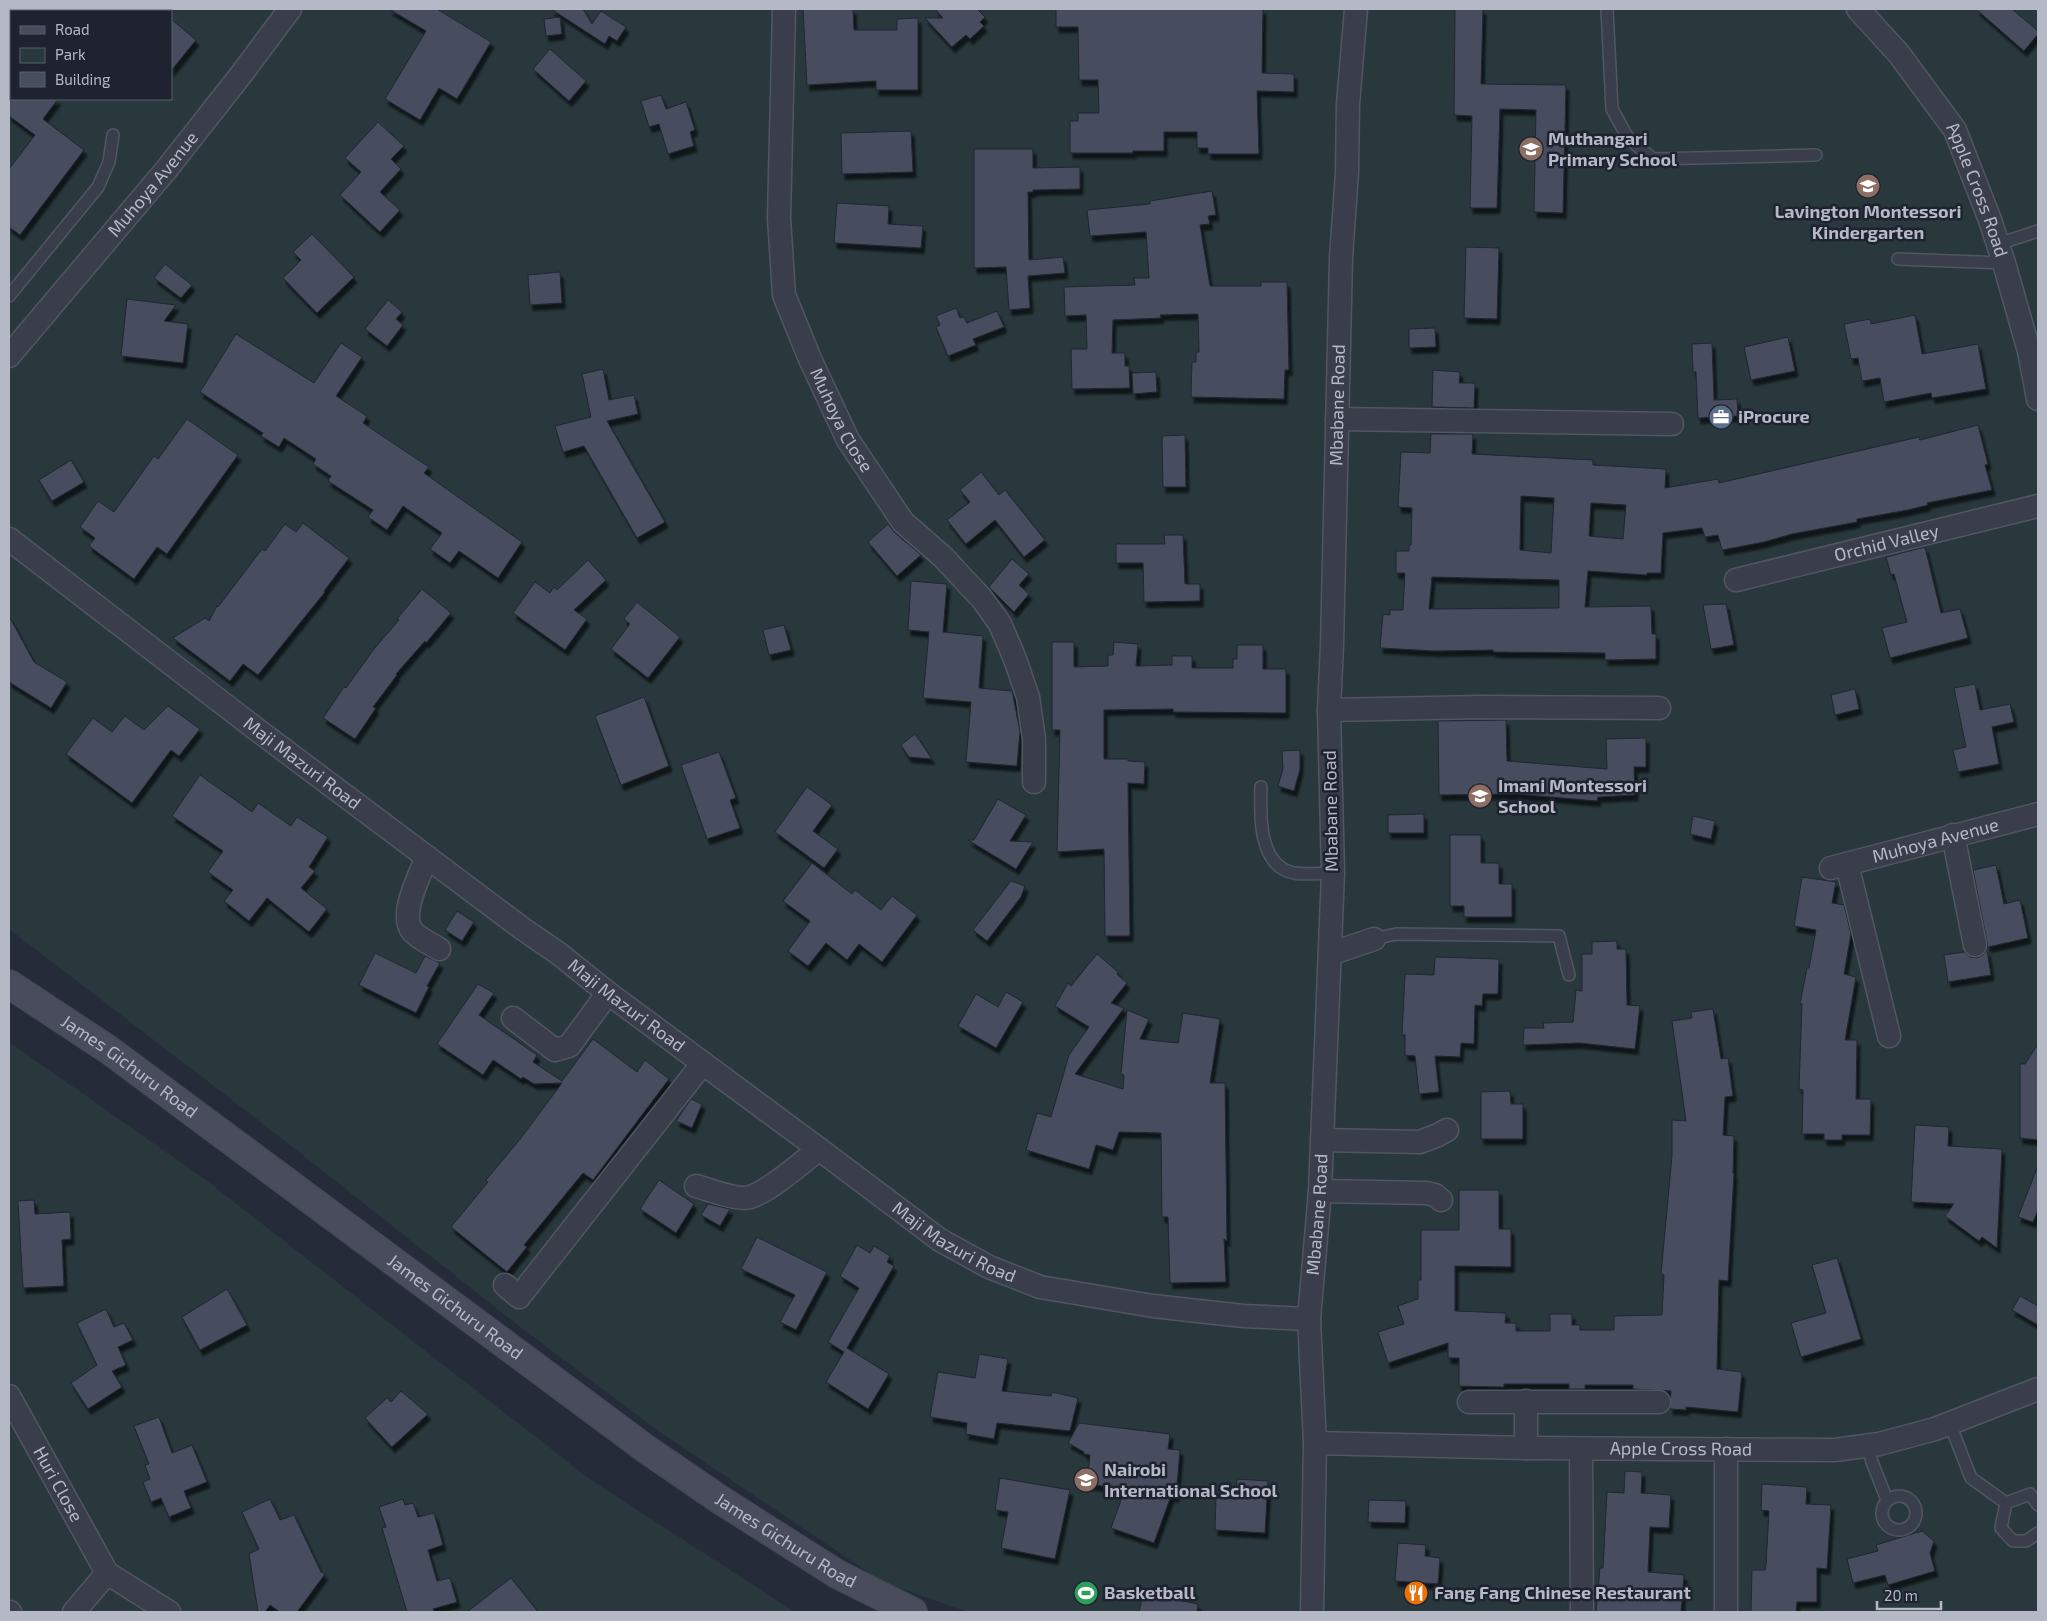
<svg xmlns="http://www.w3.org/2000/svg" width="2047" height="1621" viewBox="0 0 2047 1621" font-family="'Exo 2',sans-serif">
  <defs>
    <filter id="shadow"><feDropShadow dx="3" dy="5.5" stdDeviation="1" flood-color="#0009"/></filter>
  </defs>
  <rect width="100%" height="100%" fill="#262b3a"/>
  <path fill="#28383c" fill-rule="evenodd" d="M9,9H2038V1612H968L883,1582L661,1433L519,1326L262,1123L9,929ZM11,11H171V99H11Z
    M9,1042L206,1180L591,1480L795,1612H9Z"/>
  <path fill="#474e5e" stroke="#202531" fill-rule="evenodd" filter="url(#shadow)" d="M389,9H437L491,42L457,99L439,88L420,120L385,99L426,31Z
    M551,9H583L592,24L601,11L626,27L617,41L609,36L605,44Z
    M803,9H853L854,30H897V19L918,18V90H876V81L807,85Z
    M935,9H977L985,17L980,22L984,26L970,39L966,35L952,47L925,18H943Z
    M1056,9H1263L1262,73L1294,74V92L1257,91L1259,154H1208V148H1197V132H1164V151H1133V153H1070V121H1078V113H1099L1098,80H1079L1078,27H1056Z
    M1455,9H1483L1481,84L1566,85L1563,213L1534,212L1536,110L1500,109L1497,208H1470L1472,116L1454,115Z
    M1976,9H2012L2038,31V34L2024,51Z
    M560,17L562,34L546,36L544,19Z
    M171,19L196,40L171,71Z
    M550,49L586,81L569,101L533,69Z
    M661,95L666,109L686,102L695,130L690,132L694,146L668,154L659,124L649,127L641,101Z
    M9,99H58L43,119L84,150L20,235L9,227V169L35,135L9,116Z
    M378,122L404,146L391,159L401,169L380,192L400,210L380,232L340,195L361,172L345,158Z
    M911,131L913,172L842,174L841,133Z
    M974,149H1033V168L1080,167V189L1033,190V192H1028L1029,260L1063,257L1065,273L1028,276L1030,308L1009,310L1006,267L974,268Z
    M1212,191L1216,215L1208,216L1210,224L1200,225L1210,286H1261V282H1287L1289,370H1285L1284,399L1191,397L1192,362H1196V352H1199L1198,314L1160,315L1161,318L1113,320L1112,353H1125V366H1129L1130,388L1072,389L1071,349H1087L1086,315L1065,316L1064,287L1135,285L1134,278H1149L1146,232L1090,236L1087,210L1150,204V201Z
    M837,203L889,206L888,224L923,226L921,248L834,243Z
    M312,234L354,277L317,313L283,278L301,260L293,252Z
    M1466,247L1499,248L1497,319L1464,318Z
    M165,264L192,285L181,298L154,278Z
    M560,272L562,303L530,305L528,275Z
    M127,299L176,305L164,321L188,324L183,363L121,356Z
    M388,300L402,312L396,319L403,325L387,346L365,329Z
    M956,308L960,318L964,317L967,323L997,311L1004,327L973,339L976,345L948,356L936,327L940,325L936,316Z
    M1915,315L1922,354L1978,344L1986,389L1932,398L1931,393L1884,402L1880,378L1862,381L1858,358L1851,359L1844,324L1870,319L1871,324Z
    M1435,328L1436,347L1409,348V329Z
    M236,334L314,383L341,343L362,357L336,396L367,416L363,423L429,467L424,473L522,542L498,578L459,551L450,563L430,549L442,533L403,506L387,530L368,517L373,510L328,481L331,476L313,464L316,459L284,438L279,447L261,436L263,433L200,392Z
    M1788,337L1795,371L1751,380L1744,347Z
    M1712,343L1714,400L1737,399L1738,416L1698,418L1696,372H1693L1692,344Z
    M603,369L609,400L634,395L638,414L607,421L665,522L637,538L584,446L563,452L555,426L591,417L582,374Z
    M1433,370L1460,372L1459,383H1475L1474,408L1432,407Z
    M1156,372L1157,392L1133,394L1132,373Z
    M187,419L238,455L167,554L157,547L134,579L89,546L95,538L80,527L98,501L114,512L154,456L158,459Z
    M1978,425L1988,464L1985,465L1992,490L1927,503L1928,505L1908,510L1857,519V522L1792,534L1764,542L1722,550L1718,535L1705,537L1702,528L1663,533L1661,573H1647V575L1588,571L1585,607L1651,606L1652,634H1656V659L1605,660V653L1493,652V650L1435,651L1380,648L1383,614L1390,615V610H1403L1405,573H1396V551H1409V545H1411L1412,508L1398,507L1401,452L1430,453L1431,434H1473L1472,454L1593,460V465L1666,469L1665,488L1718,479L1719,483L1919,437L1920,440ZM1521,496L1554,498L1551,553L1520,550ZM1591,503L1626,505L1623,539L1589,536ZM1432,577L1559,580V608L1429,609Z
    M1185,435L1186,487H1163L1162,436Z
    M71,460L84,482L52,501L39,480Z
    M981,472L999,495L1005,490L1045,540L1024,557L995,520L966,544L947,520L970,502L960,490Z
    M303,523L349,558L324,591L325,592L258,675L243,664L230,681L173,638L205,618L209,621L217,606L218,607L262,549L265,551L285,524L296,532Z
    M888,524L894,532L921,555L897,576L868,542Z
    M1164,535H1183L1185,584H1200V601L1144,602L1143,563H1116V544H1165Z
    M1925,547L1941,613L1960,609L1968,638L1890,658L1882,628L1907,622L1894,574L1891,575L1886,557Z
    M1012,559L1029,574L1019,585L1029,594L1014,612L989,587Z
    M588,560L606,580L574,610L587,619L565,650L513,613L535,582L550,593L554,587L557,590Z
    M911,581L947,584L943,632L983,636L979,688L1012,691L1020,731L1017,766L966,762L971,702L923,698L929,632L908,630Z
    M422,589L451,613L426,643L425,641L396,674L397,675L373,707L376,708L355,739L323,718L344,687L346,688L374,649L399,620L397,619Z
    M637,602L680,637L648,678L611,649L630,624L624,619Z
    M1726,604L1734,645L1711,649L1703,605Z
    M9,616L34,662L67,682L51,708L9,682Z
    M784,625L791,650L769,655L763,630Z
    M1052,642H1074V667L1108,666V655H1113L1114,642L1138,644L1136,666L1172,665V656H1192V668H1233V659H1237V645H1263V669H1286V713L1173,712V709L1104,710V759H1128V761L1145,762L1144,784L1128,783L1130,936H1105L1104,849L1057,852L1060,730H1052Z
    M1975,684L1980,710L2010,704L2014,722L1992,727L1999,764L1958,772L1953,750L1966,747L1954,688Z
    M1855,689L1859,709L1835,715L1831,695Z
    M644,697L669,766L621,785L595,716Z
    M168,706L200,729L179,756L171,750L132,803L66,754L93,718L112,732L125,716L144,730Z
    M1506,720L1507,761L1607,769L1606,739L1646,738V767H1634L1635,795L1598,797L1597,801L1516,794L1439,795L1438,721Z
    M915,734L932,759L909,757L901,745Z
    M1300,750V769L1294,791L1278,786L1283,769L1282,751Z
    M719,752L736,798L730,800L740,828L707,839L681,765Z
    M200,775L252,812L258,803L291,826L297,817L328,837L309,867L315,871L301,888L327,909L309,932L267,898L249,921L224,901L233,890L208,872L223,851L172,816Z
    M807,787L832,805L813,831L838,849L824,868L775,832Z
    M998,799L1026,815L1010,841L1033,842L1016,869L968,840H974Z
    M1424,814V833H1388V815Z
    M1693,816L1715,821L1711,839L1690,834Z
    M1450,835H1481V863H1499V884H1512V917H1464V906H1450Z
    M812,863L852,894L855,890L881,910L892,896L917,915L882,962L859,944L847,960L826,943L808,966L788,951L810,921L783,901Z
    M1996,865L2004,904L2020,900L2028,938L1988,947L1973,870Z
    M1802,877L1836,882L1832,903L1844,905L1851,934L1844,974L1856,977L1845,1040H1857L1856,1099H1871L1870,1135H1842V1140H1824V1134H1802L1803,1090L1799,1089L1802,1004H1800L1807,968H1809L1816,930L1794,926Z
    M1011,881L1025,886L1021,897L987,941L973,930Z
    M457,911L474,922L462,941L445,930Z
    M1617,941V949H1626L1627,1005L1640,1006L1635,1049L1580,1043L1523,1045L1524,1028H1544L1543,1023L1573,1022L1576,990L1582,991V954H1592V942Z
    M1987,950L1991,975L1948,982L1944,955L1964,952L1970,957L1977,958L1983,955Z
    M375,953L416,973L425,956L440,963L427,986L429,987L416,1013L359,985Z
    M1097,954L1118,972L1117,974L1127,983L1111,1003L1124,1008L1075,1074L1123,1089L1124,1075L1121,1074L1127,1010L1149,1019L1140,1039L1178,1043L1183,1013L1220,1019L1210,1083H1225L1227,1241L1224,1239L1226,1282L1170,1283L1168,1217H1162L1161,1133L1119,1132L1113,1150L1096,1145L1089,1169L1026,1150L1037,1113L1051,1117L1069,1055L1089,1027L1055,1006L1068,983L1071,986Z
    M1435,957L1499,959L1498,994H1483L1482,1006L1475,1005L1474,1044L1461,1043L1460,1057L1435,1056L1439,1092L1419,1094L1415,1056L1405,1055V1035H1402L1405,974L1434,975Z
    M478,984L494,993L479,1015L537,1055L533,1062L562,1081L593,1039L637,1072L645,1060L669,1079L593,1180L583,1173L524,1245L527,1247L507,1272L451,1227L488,1182L486,1180L521,1138L562,1083L534,1084L523,1077L521,1079L493,1060L483,1075L437,1044Z
    M1006,992L1023,1002L996,1048L958,1026L976,994L998,1007Z
    M1713,1009L1721,1059L1728,1058L1733,1096L1725,1097L1723,1135L1734,1136L1733,1173H1734L1728,1281L1719,1280L1717,1369L1742,1372L1738,1412L1686,1407V1410L1670,1409L1671,1391L1633,1389V1385H1585V1389H1569V1384H1504V1387L1459,1386V1358H1448V1343L1388,1363L1378,1332L1404,1324L1398,1306L1418,1299V1280H1421V1230H1459V1190H1499V1229H1511V1267L1455,1266V1311L1506,1313L1505,1323H1516V1331H1550V1314H1572V1325H1580V1330H1614V1316L1662,1315L1664,1275L1661,1274L1672,1156V1120L1686,1121L1672,1021L1692,1018L1691,1012Z
    M2038,1044V1140L2020,1138V1064H2025Z
    M1510,1091L1511,1104H1523V1139H1481V1092Z
    M691,1099L702,1104L692,1128L676,1121Z
    M1915,1125L1949,1127L1948,1146L2002,1149L1997,1248L1982,1237L1979,1241L1945,1216L1954,1204L1911,1202Z
    M2037,1168L2038,1210L2033,1222L2018,1217Z
    M659,1180L694,1204L676,1233L640,1209Z
    M34,1200L35,1214L70,1212L71,1239L62,1240L64,1286L23,1288L18,1201Z
    M708,1204L730,1209L720,1226L701,1215Z
    M757,1237L827,1272L796,1330L780,1322L795,1295L741,1269Z
    M857,1245L870,1253L874,1246L890,1256L887,1262L894,1266L847,1348L889,1374L868,1409L826,1382L844,1352L828,1342L859,1288L840,1276Z
    M1837,1258L1861,1339L1801,1357L1791,1323L1826,1313L1812,1265Z
    M227,1289L247,1325L200,1350L182,1317Z
    M2020,1296L2038,1306V1325L2012,1310Z
    M106,1309L114,1327L124,1323L133,1340L118,1347L126,1365L112,1371L122,1387L88,1409L71,1383L97,1365L77,1323Z
    M979,1354L1008,1359L1002,1391L1051,1396L1052,1392L1078,1398L1070,1431L997,1423L994,1439L966,1434L967,1423L930,1417L938,1372L975,1378Z
    M401,1391L428,1414L392,1447L365,1418L387,1398L391,1402Z
    M159,1417L172,1453L192,1445L207,1482L184,1491L191,1508L169,1517L161,1498L151,1502L143,1482L150,1479L145,1465L149,1464L134,1426Z
    M1079,1423L1170,1434L1168,1449L1180,1450L1176,1497L1171,1496L1154,1543L1111,1528L1125,1489L1087,1484L1090,1455L1084,1454V1452L1068,1443Z
    M1625,1471L1642,1472L1641,1493L1671,1495L1669,1528L1650,1527L1648,1572L1684,1575L1681,1612H1596L1600,1568H1603L1607,1492L1624,1493Z
    M1000,1478L1070,1490L1055,1559L1001,1548L1008,1512L995,1510Z
    M1237,1479L1268,1481L1265,1533L1215,1530L1216,1498L1236,1499Z
    M1762,1484L1807,1487L1806,1504L1831,1505L1827,1569L1817,1568V1602H1797L1796,1612H1751L1752,1570H1765L1766,1565L1769,1511L1761,1510Z
    M270,1499L280,1520L294,1515L321,1572L325,1574L297,1612H280L270,1605L265,1612H258L249,1554L259,1549L242,1512Z
    M403,1499L405,1505L413,1503L418,1517L434,1513L443,1545L428,1550L437,1581L450,1578L457,1602L433,1609L434,1612H407L382,1528L386,1527L379,1507Z
    M1369,1500L1406,1501L1405,1523L1368,1522Z
    M1922,1531L1934,1541L1930,1553L1935,1571L1888,1585L1885,1575L1853,1583L1847,1559L1878,1551L1876,1545Z
    M1398,1543L1426,1545L1425,1556L1440,1558L1438,1584L1395,1581Z
    M511,1578L538,1612H467Z
    M1143,1593L1198,1604L1197,1612H1139Z"/>
  <g fill="none" stroke-linecap="round" stroke-linejoin="round">
    <defs>
      <path id="service" d="M1607,9L1612,109L1628,138L1653,159L1816,155
        M1998,244L2038,231
        M1898,259L2004,263
        M9,296L98,187L109,162L113,135
        M1261,787C1260,814 1258,866 1294,873C1306,875 1321,873 1333,873
        M1374,939L1396,934L1559,936L1569,975
        M1950,1424L1971,1478L2006,1503
        M1868,1446L1872,1462L1887,1500
        M1882 1513a17 17 0 1 1 34 0a17 17 0 1 1-34 0Z
        M2006,1503L2001,1528L2013,1541H2026L2038,1533
        M2006,1503L2030,1494L2038,1505"/>
      <g id="minor">
        <path id="s1" d="M784,9L779,218L784,295L810,359L848,440L903,522L943,557L983,600L1000,624L1015,659L1028,697L1034,739V782"/>
        <path id="s2" d="M1858,9L1899,54L1955,130L1990,220L2004,263L2029,351L2038,399"/>
        <path id="s3" d="M9,356L166,170L240,76L290,9"/>
        <path d="M1337,419L1672,424"/>
        <path id="s4" d="M9,539L260,732L523,929L558,953L608,993L819,1149L940,1240L989,1267L1040,1287L1153,1306L1243,1316L1309,1319"/>
        <path id="s5" d="M1736,580L2038,506"/>
        <path d="M1329,710L1482,707L1659,708"/>
        <path d="M1953,835L1975,945"/>
        <path d="M427,857C420,875 398,915 413,932C420,939 431,944 439,949"/>
        <path d="M1847,864L1889,1036"/>
        <path id="s6" d="M1831,868L2038,814"/>
        <path d="M1330,954L1374,939"/>
        <path d="M513,1018L555,1050L569,1046L608,993"/>
        <path d="M1322,1140L1420,1142L1438,1135L1447,1130"/>
        <path d="M696,1186C711,1190 729,1198 745,1198C763,1197 804,1161 819,1149"/>
        <path d="M1320,1191L1426,1193L1435,1195L1441,1200"/>
        <path d="M505,1285L519,1297L703,1063"/>
        <path id="s7" d="M9,1396L107,1573L169,1612"/>
        <path d="M1526,1401V1448"/>
        <path d="M1469,1402H1659"/>
        <path id="s8" d="M1315,1443L1526,1448L1835,1450L1879,1444L1935,1429L2038,1389"/>
        <path d="M1581,1449L1582,1612"/>
        <path d="M1726,1449V1612"/>
        <path d="M9,1612H10"/>
        <path d="M74,1612L107,1573"/>
        <path id="s9" d="M1312,1612L1315,1443L1309,1319L1320,1191L1333,873L1329,710L1332,645L1341,258L1347,172L1348,104L1356,9"/>
      </g>
      <g id="secondary">
        <path id="s10" d="M9,984L109,1050L646,1449L719,1499L837,1574L913,1612"/>
      </g>
    </defs>
    <use href="#service" stroke="#515662" stroke-width="14"/>
    <use href="#minor" stroke="#515662" stroke-width="25"/>
    <use href="#secondary" stroke="#424753" stroke-width="30"/>
    <use href="#service" stroke="#393e4a" stroke-width="11"/>
    <use href="#minor" stroke="#393e4a" stroke-width="22"/>
    <use href="#secondary" stroke="#484c5d" stroke-width="28"/>
  </g>
  <defs>
    <symbol id="school-disc" viewBox="-11 -11 22 22"><circle r="9.5" fill="#8d6e63" stroke="#1e232f"/><path d="M0-5L7-2L0 1L-7-2ZM-4 1L0 2.5L4 1V4Q0 6-4 4Z" fill="#fff"/></symbol>
    <symbol id="office-disc" viewBox="-11 -11 22 22"><circle r="9.5" fill="#5c6f8a" stroke="#1e232f"/><path d="M-6-3h4V-5.5h4V-3h4V5H-6ZM-1-4.5V-3h2v-1.5ZM-6 0V1H6V0Z" fill="#fff"/></symbol>
    <symbol id="stadium-disc" viewBox="-11 -11 22 22"><circle r="9.5" fill="#2e9e5b" stroke="#1e232f"/><path d="M0-5a6.5 5 0 1 0 0 10a6.5 5 0 1 0 0-10ZM-3.5-1.8h7v3.6h-7Z" fill="#fff"/></symbol>
    <symbol id="restaurant-disc" viewBox="-11 -11 22 22"><circle r="9.5" fill="#e8710a" stroke="#1e232f"/><path d="M-5-6h1v4h1v-4h1v4h1v-4h1v5L-1.5 .5V6h-2V.5L-5-1ZM5-6V6H3V1.5H1.5Q1.5-4 5-6Z" fill="#fff"/></symbol>
  </defs>
  <g fill-rule="evenodd">
    <use href="#school-disc" x="1517" y="135" width="28" height="28"/>
    <use href="#school-disc" x="1854" y="172" width="28" height="28"/>
    <use href="#office-disc" x="1707" y="403" width="28" height="28"/>
    <use href="#school-disc" x="1466" y="782" width="28" height="28"/>
    <use href="#school-disc" x="1072" y="1466" width="28" height="28"/>
    <use href="#stadium-disc" x="1072" y="1579" width="28" height="28"/>
    <use href="#restaurant-disc" x="1402" y="1579" width="28" height="28"/>
  </g>
  <g text-anchor="middle" stroke-width="5" stroke-linejoin="round" paint-order="stroke">
    <g font-size="18" font-weight="bold" fill="#b5b9c6" stroke="#1e232f" text-anchor="start">
      <text x="1548" y="145">Muthangari<tspan x="1548" dy="21">Primary School</tspan></text>
      <text x="1868" y="218" text-anchor="middle">Lavington Montessori<tspan x="1868" dy="21">Kindergarten</tspan></text>
      <text x="1738" y="423">iProcure</text>
      <text x="1498" y="792">Imani Montessori<tspan x="1498" dy="21">School</tspan></text>
      <text x="1104" y="1476">Nairobi<tspan x="1104" dy="21">International School</tspan></text>
      <text x="1104" y="1599">Basketball</text>
      <text x="1434" y="1599">Fang Fang Chinese Restaurant</text>
    </g>
    <g font-size="18" fill="#b5b9c6" stroke="#1e232f">
      <text dy="6" stroke="none"><textPath href="#s3" startOffset="224">Muhoya Avenue</textPath></text>
      <text dy="6" stroke="none"><textPath href="#s2" startOffset="219">Apple Cross Road</textPath></text>
      <text dy="6" stroke="none"><textPath href="#s9" startOffset="1208">Mbabane Road</textPath></text>
      <text dy="6" stroke="none"><textPath href="#s1" startOffset="424">Muhoya Close</textPath></text>
      <text dy="6" stroke="none"><textPath href="#s5" startOffset="155">Orchid Valley</textPath></text>
      <text dy="6" stroke="none"><textPath href="#s4" startOffset="369">Maji Mazuri Road</textPath></text>
      <text transform="translate(1331 811) rotate(-91)" y="6">Mbabane Road</text>
      <text dy="6" stroke="none"><textPath href="#s6" startOffset="108">Muhoya Avenue</textPath></text>
      <text dy="6" stroke="none"><textPath href="#s4" startOffset="774">Maji Mazuri Road</textPath></text>
      <text dy="6" stroke="none"><textPath href="#s10" startOffset="146">James Gichuru Road</textPath></text>
      <text dy="6" stroke="none"><textPath href="#s9" startOffset="398">Mbabane Road</textPath></text>
      <text dy="6" stroke="none"><textPath href="#s4" startOffset="1179">Maji Mazuri Road</textPath></text>
      <text dy="6" stroke="none"><textPath href="#s10" startOffset="551">James Gichuru Road</textPath></text>
      <text dy="6" stroke="none"><textPath href="#s8" startOffset="366">Apple Cross Road</textPath></text>
      <text dy="6" stroke="none"><textPath href="#s7" startOffset="101">Huri Close</textPath></text>
      <text dy="6" stroke="none"><textPath href="#s10" startOffset="956">James Gichuru Road</textPath></text>
    </g>
  </g>
  <rect width="2047" height="1621" fill="none" stroke="#b5b9c6" stroke-width="20"/>
  <rect x="10" y="10" width="162" height="90" fill="#1e232f" stroke="#5a5f6b"/>
  <rect x="20" y="26" width="25" height="8" fill="#484c5d" stroke="#5a5f6b"/>
  <text x="55" y="35" font-size="15" fill="#b5b9c6">Road</text>
  <rect x="20" y="48" width="25" height="15" fill="#28383c" stroke="#5a5f6b"/>
  <text x="55" y="60" font-size="15" fill="#b5b9c6">Park</text>
  <rect x="20" y="72" width="25" height="15" fill="#474e5e" stroke="#5a5f6b"/>
  <text x="55" y="85" font-size="15" fill="#b5b9c6">Building</text>
  <path d="M1877 1601v8h64v-8" fill="none" stroke="#b5b9c6" stroke-width="2.5"/>
  <text x="1884" y="1601" font-size="15" fill="#b5b9c6" stroke="#1e232f" stroke-width="4" paint-order="stroke">20 m</text>
</svg>
